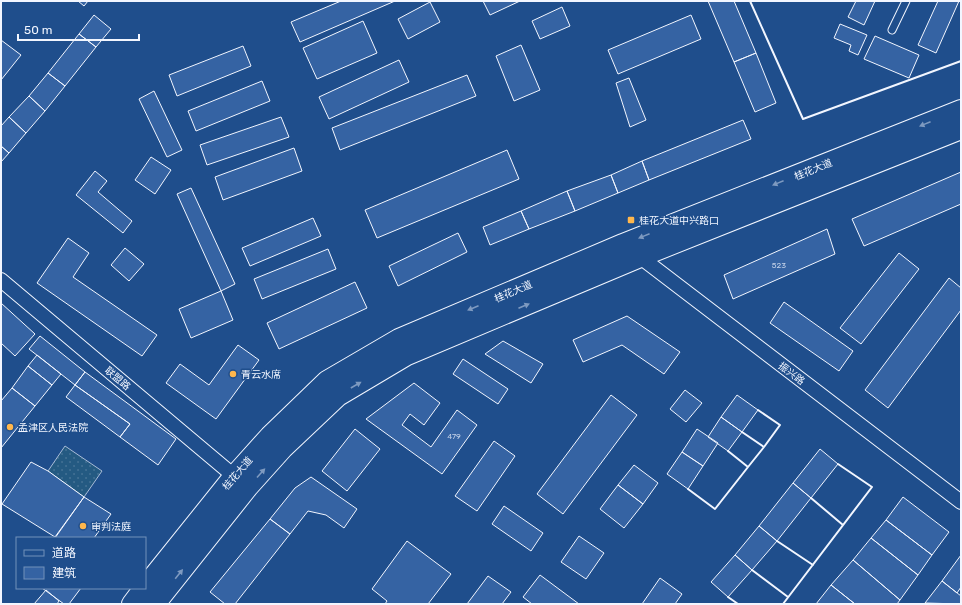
<svg xmlns="http://www.w3.org/2000/svg" width="962" height="605" viewBox="0 0 962 605" font-family="Rubik,'Noto Sans SC',sans-serif">
  <defs>
    <pattern id="grass-dots" width="8" height="8" patternUnits="userSpaceOnUse"><rect width="8" height="8" fill="#245a82"/><path d="M2 2h.1M6 6h.1" fill="none" stroke="#447295" stroke-width="1.8" stroke-linecap="round"/></pattern>
  </defs>
  <rect width="100%" height="100%" fill="#1f4e8c"/>
  <path fill="url(#grass-dots)" stroke="#a8bbd7" d="M65,446L102,471L84,497L48,471Z"/>
  <path fill="#3563a3" stroke="#f2f6ff" d="M78,1H88L84,6Z
    M341,1H395L300,42L291,22Z
    M483,1H520L490,15Z
    M708,1H734L756,53L734,62Z
    M856,1H875L864,25L848,17Z
    M938,1H959L936,53L918,45Z
    M430,2L440,22L408,39L398,19Z
    M562,7L570,26L540,39L532,21Z
    M94,15L111,29L96,47L79,34Z
    M691,15L701,39L618,74L608,50Z
    M363,21L377,53L317,79L303,48Z
    M840,24L867,35L858,55L849,51L851,45L834,38Z
    M79,34L96,47L65,86L48,73Z
    M875,36L919,55L909,78L864,59Z
    M1,40L21,55L1,80Z
    M521,45L540,90L514,101L496,56Z
    M243,46L251,66L177,96L169,75Z
    M756,53L776,103L755,112L734,62Z
    M399,60L409,82L329,119L319,97Z
    M48,73L65,86L45,111L29,96Z
    M467,75L476,96L340,150L332,128Z
    M629,78L646,120L630,127L616,83Z
    M262,81L270,101L196,131L188,111Z
    M154,91L182,150L167,157L139,99Z
    M29,96L45,111L26,133L9,117Z
    M9,117L26,133L9,153L1,146V126Z
    M281,117L289,137L207,165L200,145Z
    M743,120L751,139L649,180L642,161Z
    M1,146L9,153L1,162Z
    M294,148L302,171L223,200L215,177Z
    M507,150L519,179L377,238L365,210Z
    M151,157L171,170L155,194L135,180Z
    M642,161L649,180L618,193L611,175Z
    M95,171L107,181L98,192L132,221L123,233L76,195Z
    M961,172V204L864,246L852,219Z
    M611,175L618,193L575,211L567,191Z
    M191,188L235,284L221,291L177,194Z
    M567,191L575,211L529,229L521,211Z
    M521,211L529,229L490,245L483,227Z
    M313,218L321,236L250,266L242,248Z
    M827,229L835,254L733,299L724,275Z
    M458,233L467,252L398,286L389,266Z
    M68,238L89,253L73,277L157,335L142,356L37,283Z
    M125,248L144,264L129,281L111,265Z
    M328,249L336,269L262,299L254,279Z
    M899,253L919,269L861,344L840,328Z
    M949,278L961,288V310L888,408L865,390Z
    M355,282L367,308L279,349L267,323Z
    M221,291L233,320L191,338L179,309Z
    M784,302L853,351L839,371L770,323Z
    M1,303L35,334L15,356L1,343Z
    M627,316L680,352L664,374L622,345L583,362L573,340Z
    M40,336L85,372L75,385L29,349Z
    M503,341L543,364L531,383L485,354Z
    M238,345L259,360L216,419L166,383L180,364L209,385Z
    M37,355L61,374L52,385L28,366Z
    M463,359L508,389L498,404L453,374Z
    M28,366L52,385L35,406L12,388Z
    M85,372L176,439L158,465L120,437L130,424L75,385Z
    M414,383L440,403L424,425L410,414L402,425L431,447L457,410L477,425L442,474L366,419Z
    M75,385L130,424L120,437L66,397Z
    M12,388L35,406L1,448V401Z
    M685,390L702,403L686,422L670,409Z
    M611,395L637,415L563,514L537,494Z
    M737,395L758,410L742,432L721,417Z
    M721,417L742,432L728,451L708,437Z
    M355,429L380,449L347,491L322,471Z
    M697,429L718,443L703,466L682,452Z
    M494,441L515,456L477,511L455,496Z
    M820,449L838,464L811,498L793,483Z
    M682,452L703,466L688,489L667,474Z
    M31,462L48,471L84,497L55,537L2,504Z
    M634,465L658,483L643,504L618,485Z
    M311,477L357,509L344,528L326,515L308,511L290,534L270,519L295,488Z
    M793,483L811,498L777,541L759,526Z
    M618,485L643,504L624,528L600,509Z
    M84,497L111,514L94,538H55Z
    M903,497L949,532L932,555L886,520Z
    M504,506L543,533L531,551L492,524Z
    M270,519L290,534L235,604H225L210,592Z
    M886,520L932,555L918,575L871,538Z
    M759,526L777,541L752,570L735,555Z
    M579,536L604,553L586,579L561,562Z
    M871,538L918,575L900,600L853,560Z
    M407,541L451,574L428,604H385L387,601L372,589Z
    M735,555L752,570L728,597L711,582Z
    M961,555V587L957,593L942,581Z
    M853,560L900,600L897,604H855L831,585Z
    M540,575L579,604H532L523,597Z
    M488,576L511,592L502,604H467Z
    M660,578L682,594L675,604H642Z
    M942,581L961,596V604L925,603Z
    M831,585L855,604H816Z
    M42,588H81L69,604H64Z
    M46,590L59,601L57,604H34Z"/>
  <g fill="none" stroke-linecap="round" stroke-linejoin="round">
    <defs>
      <path id="service" d="M892,30L906,1"/>
      <path id="minor" d="M635,253L961,502
        M1,280L234,476"/>
      <path id="secondary" d="M145,587L234,476L270,436L327,381L399,339L623,244L961,110
        M132,604L144,588
        M155,604L248,487L283,448L338,396L407,355L640,257L961,129"/>
    </defs>
    <use href="#service" stroke="#f2f6ff" stroke-width="9"/>
    <use href="#minor" stroke="#f2f6ff" stroke-width="16"/>
    <use href="#secondary" stroke="#f2f6ff" stroke-width="22"/>
    <use href="#service" stroke="#1f4e8c" stroke-width="7"/>
    <use href="#minor" stroke="#1f4e8c" stroke-width="14"/>
    <use href="#secondary" stroke="#1f4e8c" stroke-width="20"/>
    <path stroke="#f2f6ff" stroke-width="2" d="M750,1L803,119L961,61
      M758,410L780,425L764,447
      M742,432L764,447L748,467
      M688,489L715,509L748,467L728,451
      M811,498L843,525
      M777,541L813,565
      M752,570L788,597
      M728,597L738,604
      M783,604L872,487L838,464"/>
  </g>
  <defs><path id="oneway-solid" d="M-6-.8H1V-3.2L6.5 0L1 3.2V.8H-6Z"/></defs>
  <g fill="#7e9ac0">
    <use href="#oneway-solid" transform="translate(925 124) rotate(158)"/>
    <use href="#oneway-solid" transform="translate(778 183) rotate(158)"/>
    <use href="#oneway-solid" transform="translate(644 236) rotate(158)"/>
    <use href="#oneway-solid" transform="translate(524 306) rotate(-23)"/>
    <use href="#oneway-solid" transform="translate(473 308) rotate(157)"/>
    <use href="#oneway-solid" transform="translate(356 385) rotate(-30)"/>
    <use href="#oneway-solid" transform="translate(261 473) rotate(-48)"/>
    <use href="#oneway-solid" transform="translate(179 574) rotate(-51)"/>
  </g>
  <g fill="#ffb74d" stroke="#1f4e8c" stroke-width="1.5">
    <rect x="627" y="216" width="8" height="8" rx="2"/>
    <circle cx="233" cy="374" r="4"/>
    <circle cx="10" cy="427" r="4"/>
    <circle cx="83" cy="526" r="4"/>
  </g>
  <g text-anchor="middle" stroke-width="3" stroke-linejoin="round" paint-order="stroke">
    <g font-size="8" fill="#c3d1e8">
      <text x="779" y="268">523</text>
      <text x="454" y="439">479</text>
    </g>
    <g font-size="10" fill="#f2f6ff" stroke="#1f4e8c">
      <text transform="translate(813 169) rotate(-22)" y="4">桂花大道</text>
      <text transform="translate(513 291) rotate(-23)" y="4">桂花大道</text>
      <text transform="translate(792 373) rotate(37)" y="4">振兴路</text>
      <text transform="translate(118 378) rotate(40)" y="4">联盟路</text>
      <text transform="translate(237 473) rotate(-49)" y="4">桂花大道</text>
    </g>
    <g font-size="10" fill="#f2f6ff" stroke="#1f4e8c" text-anchor="start">
      <text x="639" y="224">桂花大道中兴路口</text>
      <text x="241" y="378">青云水席</text>
      <text x="18" y="431">孟津区人民法院</text>
      <text x="91" y="530">审判法庭</text>
    </g>
  </g>
  <rect width="962" height="605" fill="none" stroke="#f2f6ff" stroke-width="4"/>
  <rect x="16" y="537" width="130" height="52" fill="#1f4e8c" stroke="#7391ba"/>
  <rect x="24" y="550" width="20" height="6" fill="#1f4e8c" stroke="#7391ba"/>
  <text x="52" y="557" font-size="12" fill="#f2f6ff">道路</text>
  <rect x="24" y="567" width="20" height="12" fill="#3563a3" stroke="#7391ba"/>
  <text x="52" y="577" font-size="12" fill="#f2f6ff">建筑</text>
  <path d="M18 34v6h121v-6" fill="none" stroke="#f2f6ff" stroke-width="2"/>
  <text x="24" y="34" font-size="12" fill="#f2f6ff" stroke="#1f4e8c" stroke-width="3" paint-order="stroke">50 m</text>
</svg>
